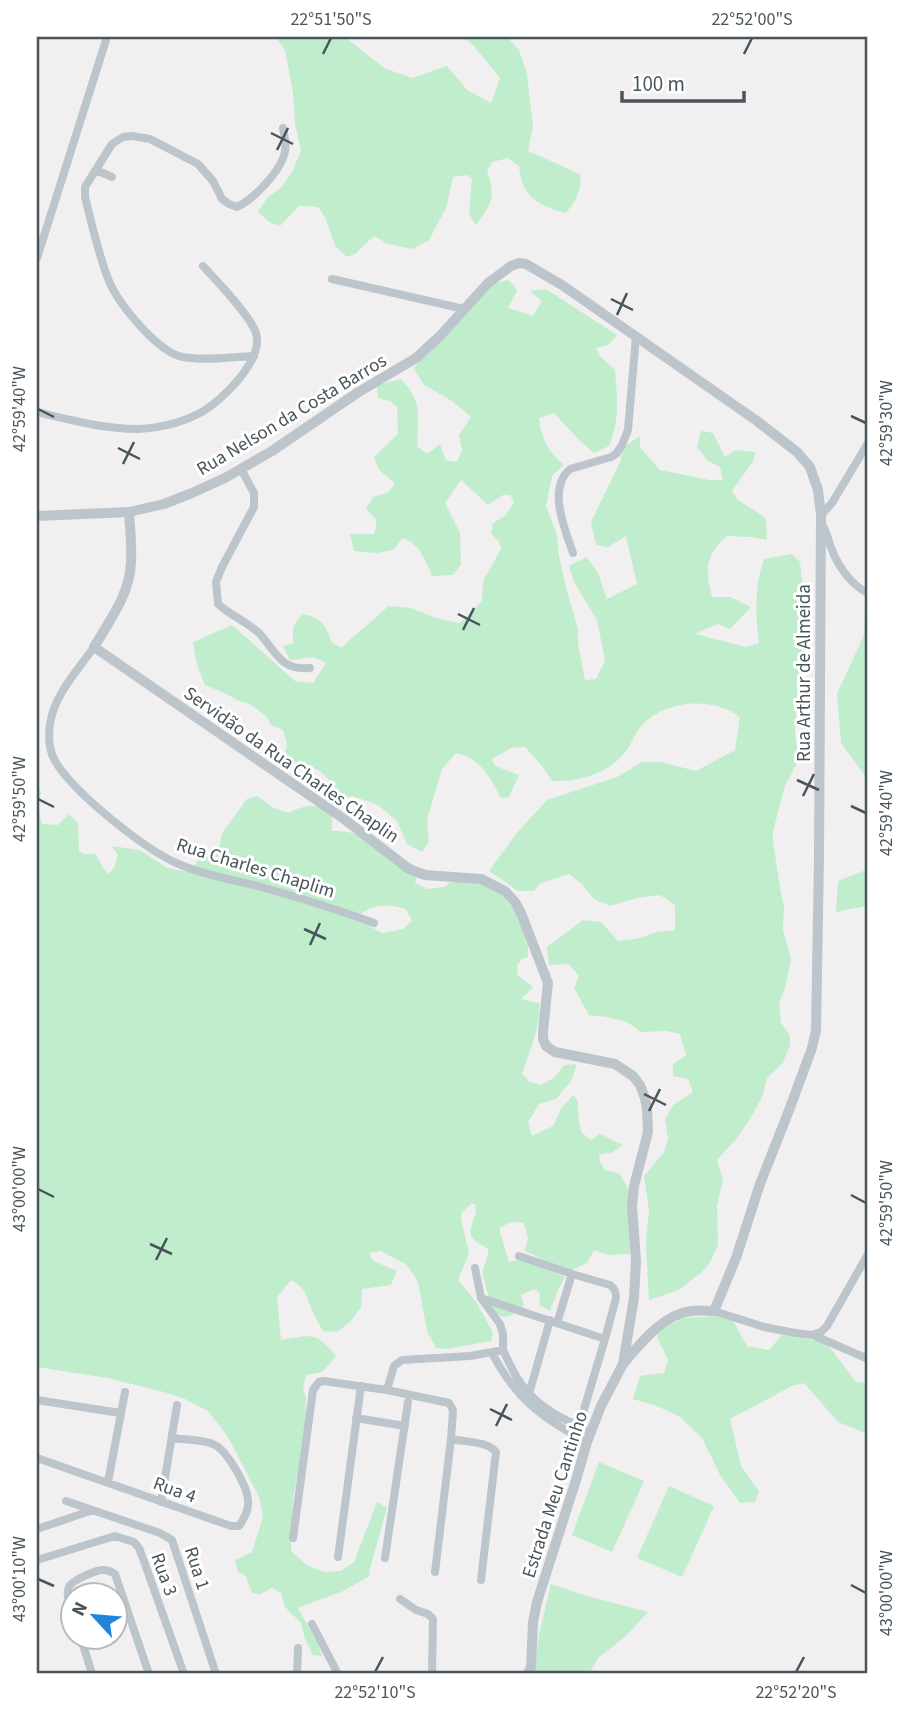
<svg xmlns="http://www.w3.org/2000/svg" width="905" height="1711" viewBox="0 0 905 1711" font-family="'Source Sans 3',sans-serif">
  <rect width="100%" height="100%" fill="#f2eff0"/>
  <path fill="#c0edcc" d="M276,37H345L384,68L412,78L447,66L467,90L491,103L500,78L474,46L463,37H507L519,50L527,74L533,126L528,151L580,174C582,189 576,203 565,213C538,205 522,198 519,166L508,158L492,162L487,171C496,197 492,203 476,225L469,214L472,179L468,175L453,177L446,208L429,240L412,249L388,244L374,236L355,254L347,257L335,246L326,219L318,207L299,206L280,226L269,222L258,212L267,198L282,187L293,170L301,150L295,124L293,93L285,50Z
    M507,280L514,285L517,291L508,308L533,316L542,301L530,291L546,289L617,335L608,345L596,348L600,356L615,370C617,396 620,421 609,446L594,453L580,441L554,413L539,418C541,437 548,453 564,465L552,476L546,506L557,535L559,556L567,591L578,629V643L585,680L596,679L605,661L597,620L574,582L569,566L587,557L598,573L607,599L637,584L626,536L608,547L596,545L591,522L621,460L622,448L640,436V447L660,470L709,480H723L720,467L708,461L697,447L701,431L713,433L725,457L736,450L755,452L754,460L732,491L738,500L766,518L767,540L751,537L727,536C705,555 705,570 712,597H730L751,607L730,629L718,624L695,634L747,647L759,643C755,617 755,583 764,559L792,554L800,562L803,589V670L801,694L796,713L795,733L799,759L785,786L773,831V841L780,888L784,907L783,930L791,958L785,989L779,1003L781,1023L790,1035V1045L783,1063L767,1078L762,1097L750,1119L737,1138L717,1160L723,1180L717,1206L718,1245L710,1262L703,1271L679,1290L649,1300L646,1243L649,1210L644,1176L664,1152L668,1139L665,1120L673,1105L693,1092L688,1079L673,1076V1064L686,1055L680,1034L666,1031L641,1032L627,1022L607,1017L589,1015L574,988L579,976L569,964L549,965L547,947L583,920L601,922L618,941L636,939L657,932L675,930V905L660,895L637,898L610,906L594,899L582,884L569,874L541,883L534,891H518L489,871L516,834L547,800L617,777L642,762H660L696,771L735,750L740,717C711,696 665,700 641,726C633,735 631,748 621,757C604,775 576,782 552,781L543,767L525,747L511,748L492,759L495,766L519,775L509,797L501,798C489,777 482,759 456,753L442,769L427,820L429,841L422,852L407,844L397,821L378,805L352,796L336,800L329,794L331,783C318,764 307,768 287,766L284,759L287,744L283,730L271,725L267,717L250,704L236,700L229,695L205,685L197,665L193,642L232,625L295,681L313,683L326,663L314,657L290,660L283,646L293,643V627L302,614C323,618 325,624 332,643L342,648C356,632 374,621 388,606L411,608L439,619L460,623L482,601L483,581L501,549L499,542L491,533L493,523L505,516L514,502L510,495H503L488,505L461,480L445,503L460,533L461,564L453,575L432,576C426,561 419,543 403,538L393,550L376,553L354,551L350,534H374L376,527V519L366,509L373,497L389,492L395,483L379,470L374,457L398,434L397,407L390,401L378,398L377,385L401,379C423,402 418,417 417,446L427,454L440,444L446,460L457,462L462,450L459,435L471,417L452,401L424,385L414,369L422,355L488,286Z
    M865,605L868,607V780L841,743L837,694L864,635Z
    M37,750L39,763L37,780L41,793L38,807L42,824L58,825L69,814L78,823L79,851L84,854H96L103,868L109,874L114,868L118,855L111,846L140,850L167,868L206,875L323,908L366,924L382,933L403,929L412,921L406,909C386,904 375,903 358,916L301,895L195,867L198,859L214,853L219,849L222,833L247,799L257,796L272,807L289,813C308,803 313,805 332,811V831C363,829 395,852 419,869L415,883L428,889L444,887L449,883L477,879L497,890L518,914L528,947V957L522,959L517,965L518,976L533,987L521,999L539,1003C542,1024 528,1054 522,1074L530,1082L541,1085L554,1078L564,1065L577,1064L571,1081L556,1099L539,1104L528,1122L532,1136L553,1126L561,1109L573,1095L578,1101V1113L581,1132L591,1140L600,1134L623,1145L613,1152L599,1155L600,1162L605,1170L619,1173L628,1188L632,1240L630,1254L608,1255L594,1250L587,1263L568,1272L525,1251L528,1238L524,1223L511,1222L499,1228L509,1262L522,1259L565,1277L558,1290L550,1311L539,1305L540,1293L534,1289L521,1295L524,1306C519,1314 512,1315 503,1317L492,1311L482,1272L488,1255V1249C484,1246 477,1243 473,1239C465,1229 479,1217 475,1204H471L462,1212L461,1218L469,1253L458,1280L477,1303L493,1333L491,1341L446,1349L436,1348L427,1331L418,1282L407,1265L381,1251L369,1253L373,1261L397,1271L391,1285L362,1289L361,1307L351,1321L337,1332L323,1331C320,1325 316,1320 314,1314C306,1299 308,1289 291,1280L277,1297L281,1340C312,1335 315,1331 336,1356L322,1372L306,1375L303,1390L306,1397L305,1435L293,1499L291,1551L307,1565L324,1572L341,1571L354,1562L377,1502L387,1508L369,1572L370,1576L343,1591L298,1608L318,1644L322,1656L313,1655L305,1639L301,1623L285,1607L281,1593L272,1588L260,1594L252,1593L245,1575L238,1572L235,1560L252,1552L263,1517L259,1497L228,1437L208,1411L185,1399L164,1392L108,1378L37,1367Z
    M868,869V903L865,906L836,912L838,881Z
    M720,1316L732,1319L747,1346L769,1350L782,1335L826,1342L856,1382L868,1383V1434L838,1422L804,1383L792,1386L730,1419L741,1466L759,1492L755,1502L740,1503L720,1475L702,1438L680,1417L657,1406L633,1399L640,1376L664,1373L668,1360L657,1337L658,1331L684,1318Z
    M599,1462L644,1481L612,1552L572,1535Z
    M669,1486L714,1506L682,1577L637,1558Z
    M551,1584L587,1596L648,1612L626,1636L598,1658L589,1674H531L535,1667L539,1634Z"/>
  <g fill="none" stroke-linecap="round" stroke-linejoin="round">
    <path stroke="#bcc5cc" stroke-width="8" d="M96,170L112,177
      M37,258L107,37
      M332,279L464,309
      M254,356C232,357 204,361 183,357C158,353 118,303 109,281C98,254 92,224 85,197V187L112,144L123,137L132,136L150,139L198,164L213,181L222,199L229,204L237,207C254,199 282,170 285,151C287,143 284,136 283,128
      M37,412C70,420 104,429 138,429C158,428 181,423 200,413C222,401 264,360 256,333C250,315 216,280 203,266
      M241,469L254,493V507L222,567L216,582L218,604C230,615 247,622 259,633C276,651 280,671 310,668
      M821,515L832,503L868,443
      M821,523C827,531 828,541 832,550C838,566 852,586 868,593
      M573,553C565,530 547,488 570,469L611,457L616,454L622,445L628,430L636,336
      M94,647C78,670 54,695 50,724C48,737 49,750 55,761C74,793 146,851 181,865C205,875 232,880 258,886C297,897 336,909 374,923
      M519,1256L572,1274L610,1285C615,1289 616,1292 616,1298L605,1339L579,1426
      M475,1268L481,1298L500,1324L503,1334V1350
      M481,1298L605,1339
      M714,1311L764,1327L795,1333L812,1335L821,1332L827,1326L868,1254
      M557,1323L572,1274
      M813,1335L868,1359
      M492,1353C516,1399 542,1418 587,1442
      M387,1390L394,1366L402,1360L470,1356L503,1350C510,1365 517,1381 529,1393C544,1411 570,1422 591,1432
      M529,1394L550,1320
      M37,1400L120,1413
      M356,1418L405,1426
      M451,1439C465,1442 487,1441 496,1452L481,1580
      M37,1458L231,1526H239C244,1519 249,1510 248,1501C248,1487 227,1451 215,1445C203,1439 186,1440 172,1438
      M108,1482L125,1392
      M66,1501L160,1533L172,1540L216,1674
      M161,1502L177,1405
      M37,1529L93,1510
      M293,1538L313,1390L319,1382L323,1381L387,1390L449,1403L453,1410L451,1439L435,1572
      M338,1557L361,1386
      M385,1558L408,1402
      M37,1560L115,1536L134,1542L139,1548L145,1564L184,1674
      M400,1599L416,1610L428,1614L433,1619L432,1674
      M74,1615C71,1607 65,1595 69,1587C71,1581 97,1569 104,1570C109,1570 110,1571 115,1574L149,1674
      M312,1624L338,1674
      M81,1638L92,1674
      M297,1674L298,1648"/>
    <path stroke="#bcc5cc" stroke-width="10" d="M129,512C130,529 132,545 131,562C130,594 110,620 94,647L344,819L409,869L425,875L481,879L505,891L515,902L521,913L548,983L543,1031V1039L546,1046L555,1052L615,1064L633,1076L640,1085L645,1098L647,1109L648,1132L634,1186L632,1206L636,1261L634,1298L623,1364L601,1406L587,1442L576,1480L537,1602L533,1622L531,1667L528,1674
      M37,516L129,512L164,504L192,493L225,478L272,451L357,393L416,358L440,336L488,283L511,266L519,263L526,264L562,285L757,421L797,452L810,467L818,490L821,515L819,857L816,1030L812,1048L788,1113L760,1184L736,1258L714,1311C706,1311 699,1310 691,1311C662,1315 641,1343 623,1364"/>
  </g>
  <path fill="none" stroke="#48555c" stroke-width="2.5" d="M323,54L331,38M744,54L752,38M271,133L293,144M277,150L288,128M611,299L633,310M617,315L627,293M38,409L54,417M851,416L866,423M118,448L140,459M123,464L134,442M458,614L480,625M463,630L474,608M797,780L819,790M803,796L814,774M38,799L54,807M851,806L866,813M304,929L326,939M310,945L320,923M644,1094L666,1105M649,1111L660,1089M38,1189L54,1197M851,1195L866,1203M150,1244L172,1254M156,1260L167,1238M490,1409L512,1420M496,1426L507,1404M38,1579L54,1586M851,1585L866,1593M375,1672L383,1657M796,1672L804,1657"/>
  <g text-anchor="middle" stroke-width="6" stroke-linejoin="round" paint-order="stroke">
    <g font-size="19" fill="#48555c" stroke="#fff">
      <text transform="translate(291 414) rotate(-31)" y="7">Rua Nelson da Costa Barros</text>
      <text transform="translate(803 673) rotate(-90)" y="7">Rua Arthur de Almeida</text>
      <text transform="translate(292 764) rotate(35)" y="7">Servidão da Rua Charles Chaplin</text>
      <text transform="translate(256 867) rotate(17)" y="7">Rua Charles Chaplim</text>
      <text transform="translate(175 1489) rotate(20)" y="7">Rua 4</text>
      <text transform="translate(554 1494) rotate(-72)" y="7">Estrada Meu Cantinho</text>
      <text transform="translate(198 1568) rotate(72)" y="7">Rua 1</text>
      <text transform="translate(165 1574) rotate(70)" y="7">Rua 3</text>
    </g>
  </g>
  <rect width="905" height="1711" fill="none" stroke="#ffffff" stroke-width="77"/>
  <g transform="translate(94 1616) rotate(296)"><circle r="33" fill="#ffffff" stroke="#b6bbbe" stroke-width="2"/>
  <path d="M0-5L12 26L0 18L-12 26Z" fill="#2186da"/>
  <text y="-10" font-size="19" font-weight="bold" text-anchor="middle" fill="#48555c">N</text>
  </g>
  <path d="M622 91v10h122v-10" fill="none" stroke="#48555c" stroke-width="3.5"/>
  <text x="632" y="91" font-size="21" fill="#48555c" stroke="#ffffff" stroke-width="5" paint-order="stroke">100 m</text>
  <rect x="38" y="38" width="828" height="1634" fill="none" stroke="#48555c" stroke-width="2.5"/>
  <g font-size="18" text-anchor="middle" fill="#48555c">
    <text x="331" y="25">22°51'50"S</text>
    <text x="752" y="25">22°52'00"S</text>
    <text transform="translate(19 409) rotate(-90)" y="6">42°59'40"W</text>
    <text transform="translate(886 423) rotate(-90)" y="6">42°59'30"W</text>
    <text transform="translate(19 799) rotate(-90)" y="6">42°59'50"W</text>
    <text transform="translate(886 813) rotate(-90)" y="6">42°59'40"W</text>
    <text transform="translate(19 1189) rotate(-90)" y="6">43°00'00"W</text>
    <text transform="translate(886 1203) rotate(-90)" y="6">42°59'50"W</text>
    <text transform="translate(19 1579) rotate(-90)" y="6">43°00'10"W</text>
    <text transform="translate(886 1593) rotate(-90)" y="6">43°00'00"W</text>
    <text x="375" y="1698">22°52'10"S</text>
    <text x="796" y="1698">22°52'20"S</text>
  </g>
</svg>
